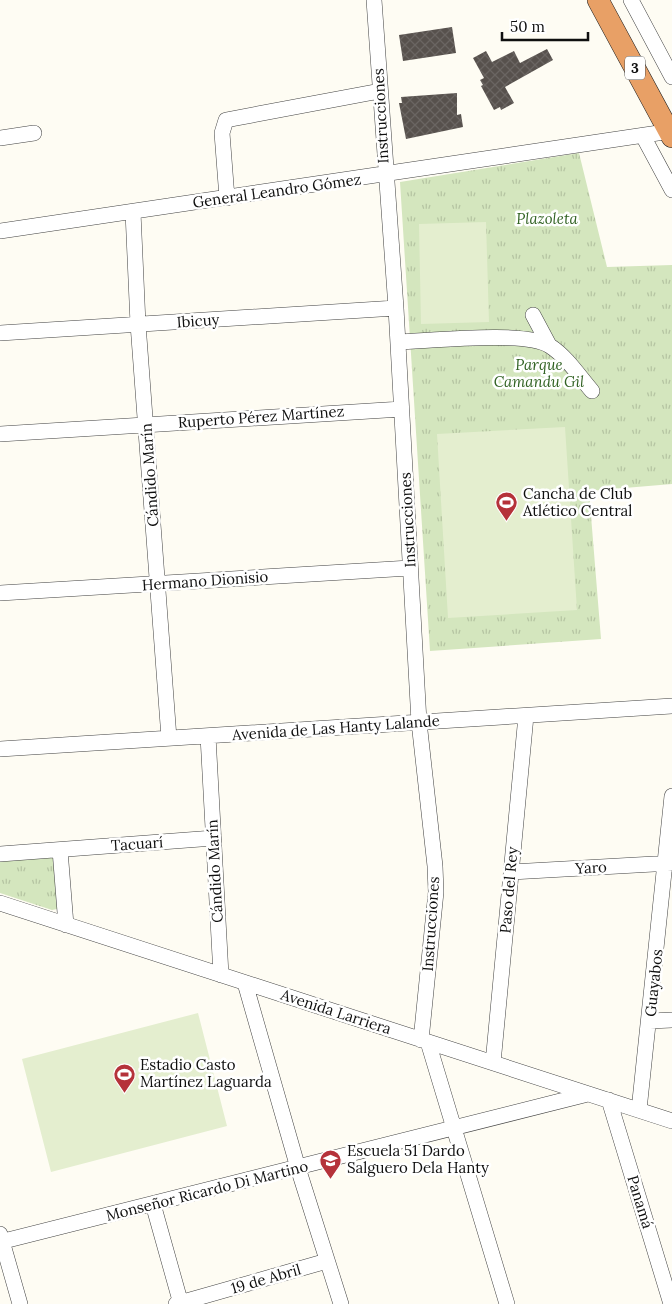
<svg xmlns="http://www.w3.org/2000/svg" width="672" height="1304" viewBox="0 0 672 1304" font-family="Lora,serif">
  <defs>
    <pattern id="park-tufts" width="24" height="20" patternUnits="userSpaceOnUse" patternTransform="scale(1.25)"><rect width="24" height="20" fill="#d4e6be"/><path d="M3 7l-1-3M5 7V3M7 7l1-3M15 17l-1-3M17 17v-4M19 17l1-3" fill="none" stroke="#b5c4a2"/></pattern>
    <pattern id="building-cross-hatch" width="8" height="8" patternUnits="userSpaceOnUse" patternTransform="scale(1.25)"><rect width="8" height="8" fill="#57514d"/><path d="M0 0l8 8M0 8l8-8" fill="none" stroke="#6a6562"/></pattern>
  </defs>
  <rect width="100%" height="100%" fill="#fefcf3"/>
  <path fill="url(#park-tufts)" d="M579,153L607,267L672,265V484L589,491L601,639L430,651L400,182Z
    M53,857L59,905L57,909L52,910L0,893V859Z"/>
  <path fill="#e4eecf" d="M486,222L489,322L421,324L419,224Z
    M565,427L577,610L448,618L437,434Z
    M198,1013L227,1126L51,1172L22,1059Z"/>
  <path fill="url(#building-cross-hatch)" d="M452,27L456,53L403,61L399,35Z
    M547,49L553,60L505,87L514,103L501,110L500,107L494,110L481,86L483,85L480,80L484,78L473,58L486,51L492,62L514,51L520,63Z
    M457,93V115L461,114L463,127L406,139L399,103H402L401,97Z"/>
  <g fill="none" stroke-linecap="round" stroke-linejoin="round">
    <defs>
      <path id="minor" d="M374,0L396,308L419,722L435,866L436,892L421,1040
        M631,0L672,77
        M643,136L672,190
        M0,138L34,133
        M227,198L222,133L226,120L380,91
        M133,212L138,324L169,738
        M0,231L672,131
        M533,315L549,345
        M0,333L396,308
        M398,342C430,341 526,330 550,346C567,357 579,376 592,391
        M0,434L402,409
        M0,593L410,568
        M208,736L221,975
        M0,749L672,706
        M60,850L66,925
        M0,854L214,838
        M511,872L672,863
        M0,903L672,1121
        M245,983L298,1168L341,1304
        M650,1021L672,1020
        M428,1042L507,1304
        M493,1063L526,716
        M609,1100L671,1304
        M639,1110L672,796
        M153,1204L181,1304
        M0,1234L20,1304
        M0,1242L588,1094
        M176,1304L327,1261"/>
      <path id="highway" d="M598,0L672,137"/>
    </defs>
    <use href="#minor" stroke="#424242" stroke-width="16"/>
    <use href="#highway" stroke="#202020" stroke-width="22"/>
    <use href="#minor" stroke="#fff" stroke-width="15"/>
    <use href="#highway" stroke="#e8a066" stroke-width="21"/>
  </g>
  <defs>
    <symbol id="stadium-pin" viewBox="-11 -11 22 30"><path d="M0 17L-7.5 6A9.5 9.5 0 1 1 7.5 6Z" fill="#b5323a" stroke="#fff"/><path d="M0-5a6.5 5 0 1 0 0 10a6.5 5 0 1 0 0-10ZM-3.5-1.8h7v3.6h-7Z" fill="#fff"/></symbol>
    <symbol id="school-pin" viewBox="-11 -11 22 30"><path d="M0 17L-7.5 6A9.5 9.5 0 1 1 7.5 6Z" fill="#b5323a" stroke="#fff"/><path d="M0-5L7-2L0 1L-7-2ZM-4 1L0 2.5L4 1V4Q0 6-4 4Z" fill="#fff"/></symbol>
  </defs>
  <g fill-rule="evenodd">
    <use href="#stadium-pin" x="494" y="490" width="25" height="34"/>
    <use href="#stadium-pin" x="112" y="1062" width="25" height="34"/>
    <use href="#school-pin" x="318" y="1148" width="25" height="34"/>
  </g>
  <g text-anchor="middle" stroke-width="5" stroke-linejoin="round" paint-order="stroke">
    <rect fill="#fff" stroke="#575757" stroke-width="1" x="625" y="56.5" width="20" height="23" rx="4"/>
    <g font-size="14" font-weight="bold" fill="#0f0f0f">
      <text x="635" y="73">3</text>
    </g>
    <g font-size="15" fill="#0f0f0f" stroke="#fff">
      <text transform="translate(381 116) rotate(-93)" y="5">Instrucciones</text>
      <text transform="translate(277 191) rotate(-8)" y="5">General Leandro Gómez</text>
      <text transform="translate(198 321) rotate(-4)" y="5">Ibicuy</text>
      <text transform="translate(261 417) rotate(-4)" y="5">Ruperto Pérez Martínez</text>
      <text transform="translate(150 475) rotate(-94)" y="5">Cándido Marín</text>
      <text transform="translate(408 520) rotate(-93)" y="5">Instrucciones</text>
      <text transform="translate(205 581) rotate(-4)" y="5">Hermano Dionisio</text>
      <text transform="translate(336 728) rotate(-4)" y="5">Avenida de Las Hanty Lalande</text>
      <text transform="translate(137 844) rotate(-4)" y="5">Tacuarí</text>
      <text transform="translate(591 868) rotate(-3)" y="5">Yaro</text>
      <text transform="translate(215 871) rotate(-93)" y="5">Cándido Marín</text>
      <text transform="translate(509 890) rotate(-85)" y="5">Paso del Rey</text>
      <text transform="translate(431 924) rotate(-86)" y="5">Instrucciones</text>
      <text transform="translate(654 983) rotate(-84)" y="5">Guayabos</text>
      <text transform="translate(336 1012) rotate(18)" y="5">Avenida Larriera</text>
      <text transform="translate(207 1191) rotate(-14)" y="5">Monseñor Ricardo Di Martino</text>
      <text transform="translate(640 1202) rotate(73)" y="5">Panamá</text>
      <text transform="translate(266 1279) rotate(-16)" y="5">19 de Abril</text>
    </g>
    <g font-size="15" font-style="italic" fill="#326324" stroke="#fff">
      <text x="547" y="224">Plazoleta</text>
      <text x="539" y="370">Parque<tspan x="539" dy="17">Camandu Gil</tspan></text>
    </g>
    <g font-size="15" fill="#0f0f0f" stroke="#fff" text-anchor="start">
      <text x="523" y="499">Cancha de Club<tspan x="523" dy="17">Atlético Central</tspan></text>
      <text x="140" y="1070">Estadio Casto<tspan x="140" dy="17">Martínez Laguarda</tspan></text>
      <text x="347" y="1156">Escuela 51 Dardo<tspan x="347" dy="17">Salguero Dela Hanty</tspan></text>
    </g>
  </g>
  <path d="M502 32v8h86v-8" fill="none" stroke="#0f0f0f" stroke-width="2.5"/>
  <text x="510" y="32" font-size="15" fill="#0f0f0f" stroke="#ffffff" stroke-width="4" paint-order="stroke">50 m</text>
</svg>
